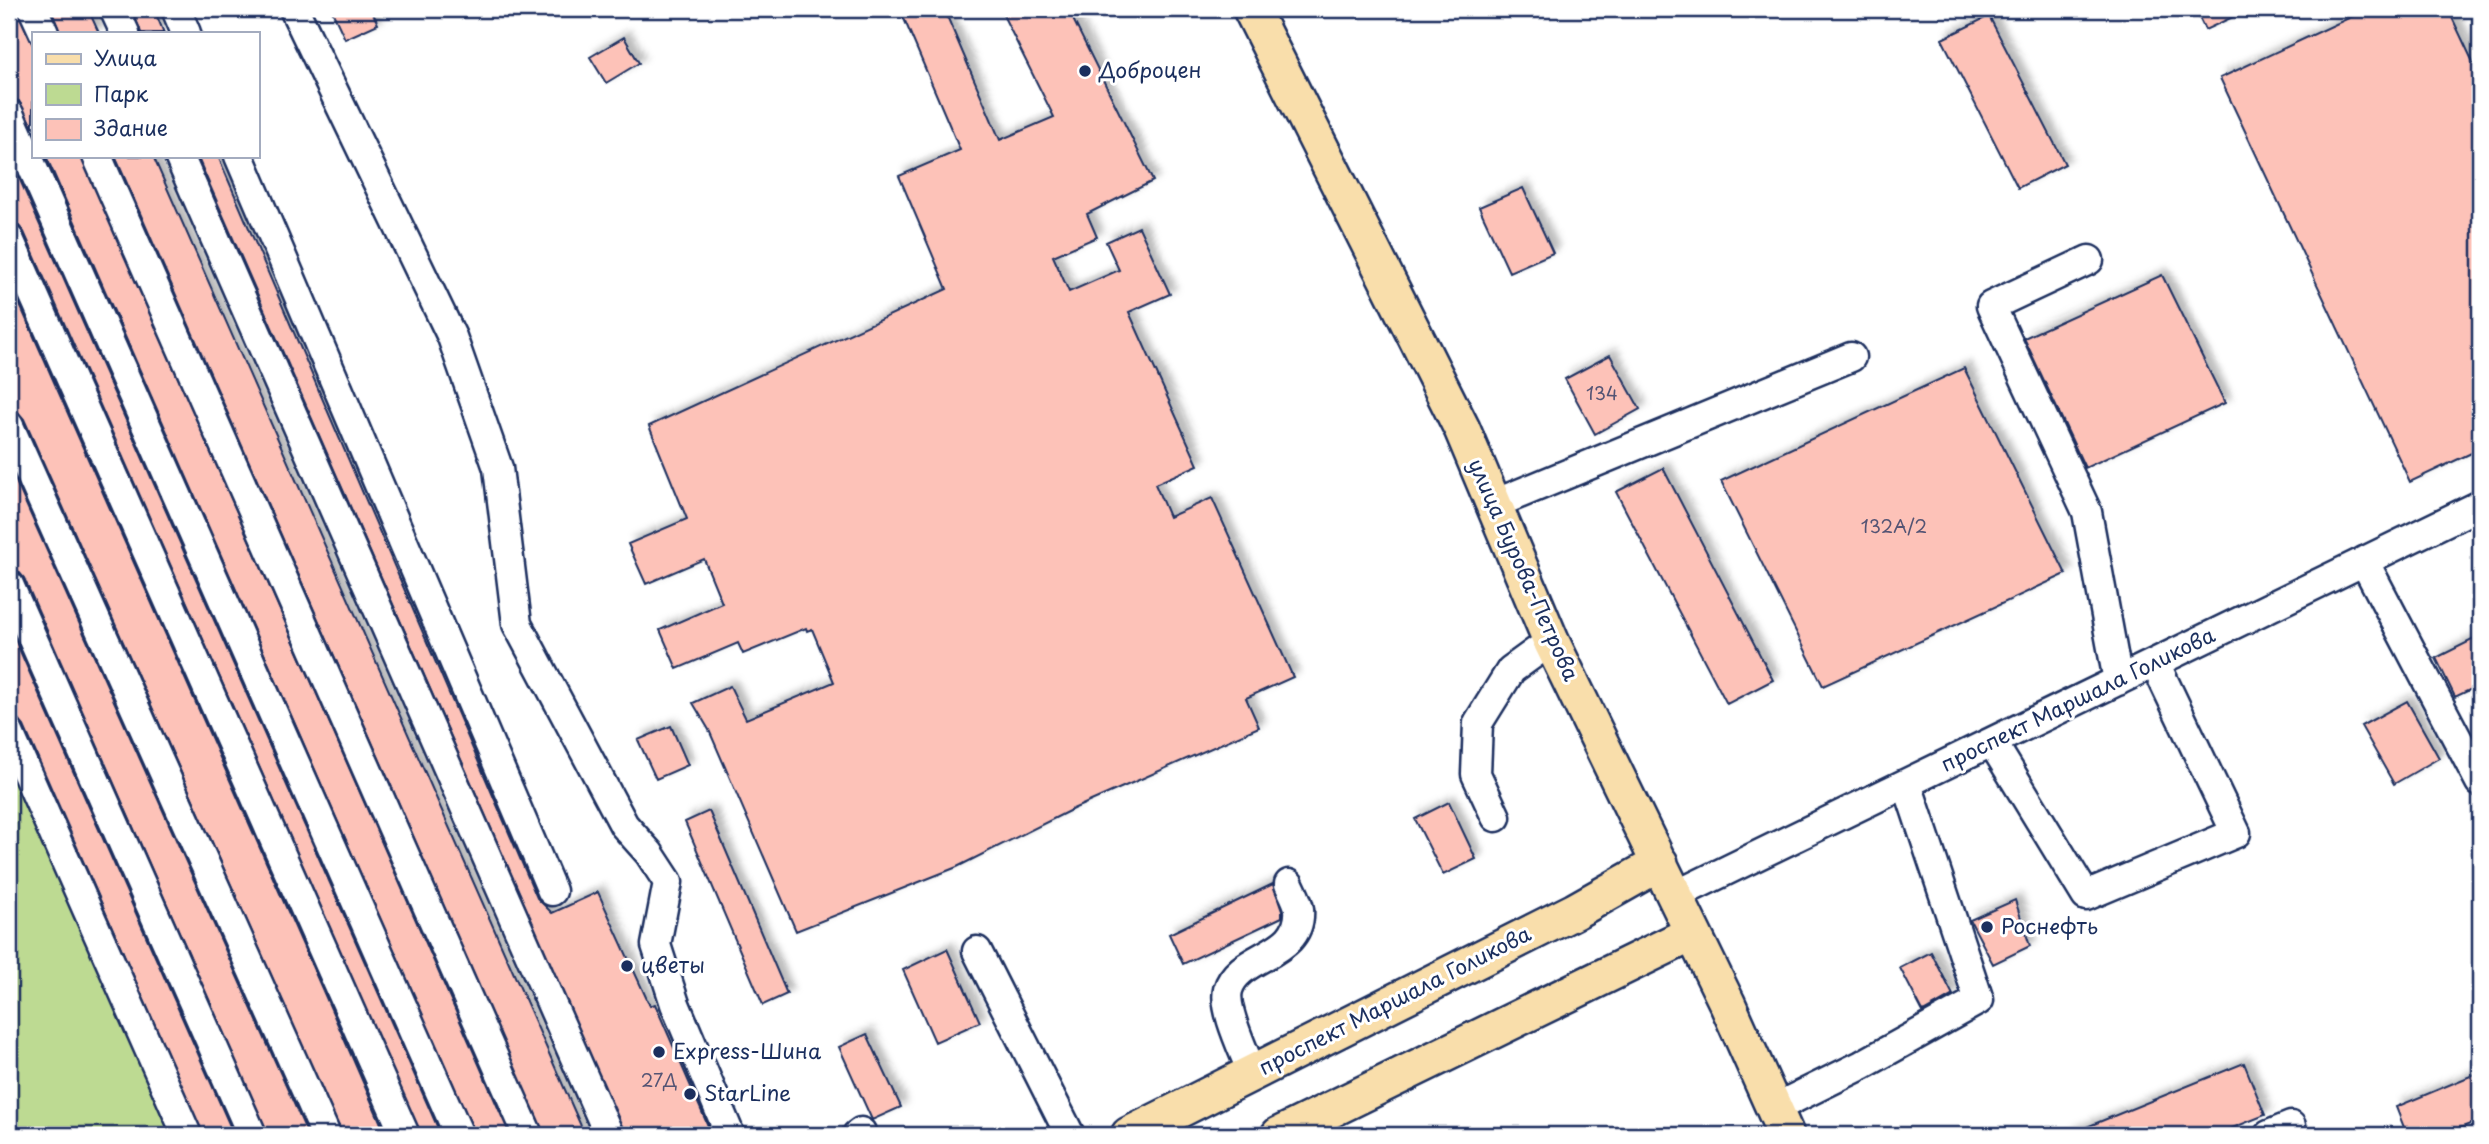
<svg xmlns="http://www.w3.org/2000/svg" width="2489" height="1144" viewBox="0 0 2489 1144" font-family="'Playpen Sans',sans-serif">
  <defs>
    <filter id="shadow"><feDropShadow dx="6" dy="-6" stdDeviation="3.5" flood-color="#0004"/></filter>
  </defs>
  <rect width="100%" height="100%" fill="#fff"/>
  <filter id="ink" filterUnits="userSpaceOnUse"><feTurbulence type="fractalNoise" baseFrequency=".0143" numOctaves="2"/><feDisplacementMap in="SourceGraphic" scale="14" xChannelSelector="R" yChannelSelector="G"/><feConvolveMatrix kernelMatrix="1 2 1 2 8 2 1 2 1" color-interpolation-filters="sRGB"/></filter>
  <g filter="url(#ink)">
    <path fill="#bdda92" stroke="#6c8478" stroke-width="2" d="M9,766L175,1135H9Z"/>
    <path fill="#fdc2b8" stroke="#1b2f5e" stroke-width="2" filter="url(#shadow)" d="M9,9H17L33,45V128L19,101L9,98Z
      M51,9H88L99,33H60Z
      M132,9H154L164,33H141Z
      M331,9H371L378,24L345,39Z
      M915,9H944L1000,140L1054,117L1000,9H1068L1153,181L1087,214L1097,237L1053,256L1069,292L1119,270L1106,242L1139,227L1170,294L1129,312L1198,465L1155,484L1169,517L1212,498L1293,677L1246,698L1259,727L1073,809L957,867L796,931L709,730L693,703L730,686L746,719L834,682L812,629L807,631L806,628L743,654L738,643L677,669L660,630L722,603L704,559L646,584L628,544L687,519L649,426L947,289L899,176L960,150L902,14Z
      M2195,9H2250L2205,30Z
      M2368,9H2448L2480,77V449L2410,482L2220,78Z
      M1989,16L2065,164L2018,188L1942,39Z
      M624,37L639,63L606,83L590,57Z
      M9,155L441,1135H421L24,232L18,225L9,223Z
      M46,156H81L510,1135H475Z
      M115,156H153L585,1135H544Z
      M197,156H218L537,898L552,913L598,892L650,1006L655,1004L712,1135H625Z
      M1523,188L1553,253L1509,272L1479,207Z
      M2162,275L2225,403L2085,468L2024,338Z
      M9,280L339,1027L386,1135H342L24,419L18,412L9,410Z
      M1610,355L1640,409L1595,434L1565,379Z
      M1964,368L2066,574L1823,686L1721,481Z
      M9,466L308,1135H268L24,578L18,571L9,569Z
      M1663,468L1773,680L1727,704L1616,492Z
      M9,626L234,1135H203L24,726L18,719L9,717Z
      M2480,636V685L2455,697L2436,658Z
      M2407,701L2439,758L2394,784L2361,726Z
      M671,726L688,765L656,779L638,740Z
      M1449,802L1476,859L1443,875L1415,819Z
      M709,811L787,994L763,1005L685,822Z
      M1273,884L1282,910V917L1183,964L1169,934Z
      M2015,900L2030,946L1993,964L1970,920Z
      M947,949L980,1022L935,1042L903,970Z
      M1931,952L1953,995L1923,1012L1900,968Z
      M867,1034L901,1107L872,1120L839,1047Z
      M2244,1063L2265,1115L2215,1135H2067Z
      M2480,1072V1120L2443,1135H2407L2396,1107Z"/>
    <g fill="none" stroke-linecap="round" stroke-linejoin="round">
      <defs>
        <path id="minor" d="M33,9L44,33
          M114,9L125,33
          M176,9L186,33
          M294,9L452,337L498,468L517,624L624,825L649,853L668,882L656,945L675,1004L730,1135
          M9,114L459,1135
          M97,156L528,1135
          M179,156L609,1135
          M239,156L552,891
          M9,239L405,1135
          M2089,260L1991,306L2087,512L2118,681
          M9,426L326,1135
          M1492,505L1851,357
          M2364,561L2480,782
          M9,585L252,1135
          M9,733L187,1135
          M1992,742L2086,896L2236,833L2155,663
          M1496,817L1476,774L1478,723L1511,670L1551,641
          M1676,895L2480,505
          M977,951L1070,1135
          M1252,1073C1245,1053 1223,1010 1228,990C1238,953 1303,957 1299,909C1298,901 1292,891 1289,884
          M1775,1108L1862,1065L1979,1000L1907,784
          M857,1135L861,1132
          M2269,1135L2291,1126"/>
        <path id="major" d="M1251,9L1462,429L1551,641L1727,1003L1786,1135
          M1129,1135L1575,911L1660,863
          M1279,1135L1693,933"/>
      </defs>
      <use href="#minor" stroke="#1b2f5e" stroke-width="33"/>
      <use href="#major" stroke="#1b2f5e" stroke-width="40"/>
      <use href="#minor" stroke="#fff" stroke-width="28"/>
      <use href="#major" stroke="#f9deab" stroke-width="35"/>
    </g>
  </g>
  <g fill="#1b2f5e" stroke="#fff" stroke-width="2.5">
    <circle cx="1085" cy="71" r="7"/>
    <circle cx="1987" cy="927" r="7"/>
    <circle cx="627" cy="966" r="7"/>
    <circle cx="659" cy="1052" r="7"/>
    <circle cx="690" cy="1094" r="7"/>
  </g>
  <g text-anchor="middle" stroke-width="6" stroke-linejoin="round" paint-order="stroke">
    <g font-size="18" fill="#545474">
      <text x="1602" y="400">134</text>
      <text x="1894" y="533">132А/2</text>
      <text x="659" y="1087">27Д</text>
    </g>
    <g font-size="21" fill="#1b2f5e" stroke="#fff" text-anchor="start">
      <text x="1099" y="78">Доброцен</text>
      <text x="2001" y="934">Роснефть</text>
      <text x="641" y="973">цветы</text>
      <text x="673" y="1059">Express-Шина</text>
      <text x="704" y="1101">StarLine</text>
    </g>
    <g font-size="21" fill="#1b2f5e" stroke="#fff">
      <text transform="translate(1523 570) rotate(66)" y="7">улица Бурова-Петрова</text>
      <text transform="translate(2078 700) rotate(-26)" y="7">проспект Маршала Голикова</text>
      <text transform="translate(1395 1001) rotate(-27)" y="7">проспект Маршала Голикова</text>
    </g>
  </g>
  <rect width="2489" height="1144" fill="none" stroke="#fff" stroke-width="35"/>
  <rect x="18" y="18" width="2454" height="1109" fill="none" stroke="#1b2f5e" stroke-width="2.5" filter="url(#ink)"/>
  <rect x="32" y="32" width="228" height="126" fill="#ffffff" stroke="#a4acbf" stroke-width="2"/>
  <rect x="46" y="54" width="35" height="10" fill="#f9deab" stroke="#a4acbf" stroke-width="2"/>
  <text x="94" y="66" font-size="21" fill="#1b2f5e">Улица</text>
  <rect x="46" y="84" width="35" height="21" fill="#bdda92" stroke="#a4acbf" stroke-width="2"/>
  <text x="94" y="102" font-size="21" fill="#1b2f5e">Парк</text>
  <rect x="46" y="119" width="35" height="21" fill="#fdc2b8" stroke="#a4acbf" stroke-width="2"/>
  <text x="94" y="136" font-size="21" fill="#1b2f5e">Здание</text>
</svg>
